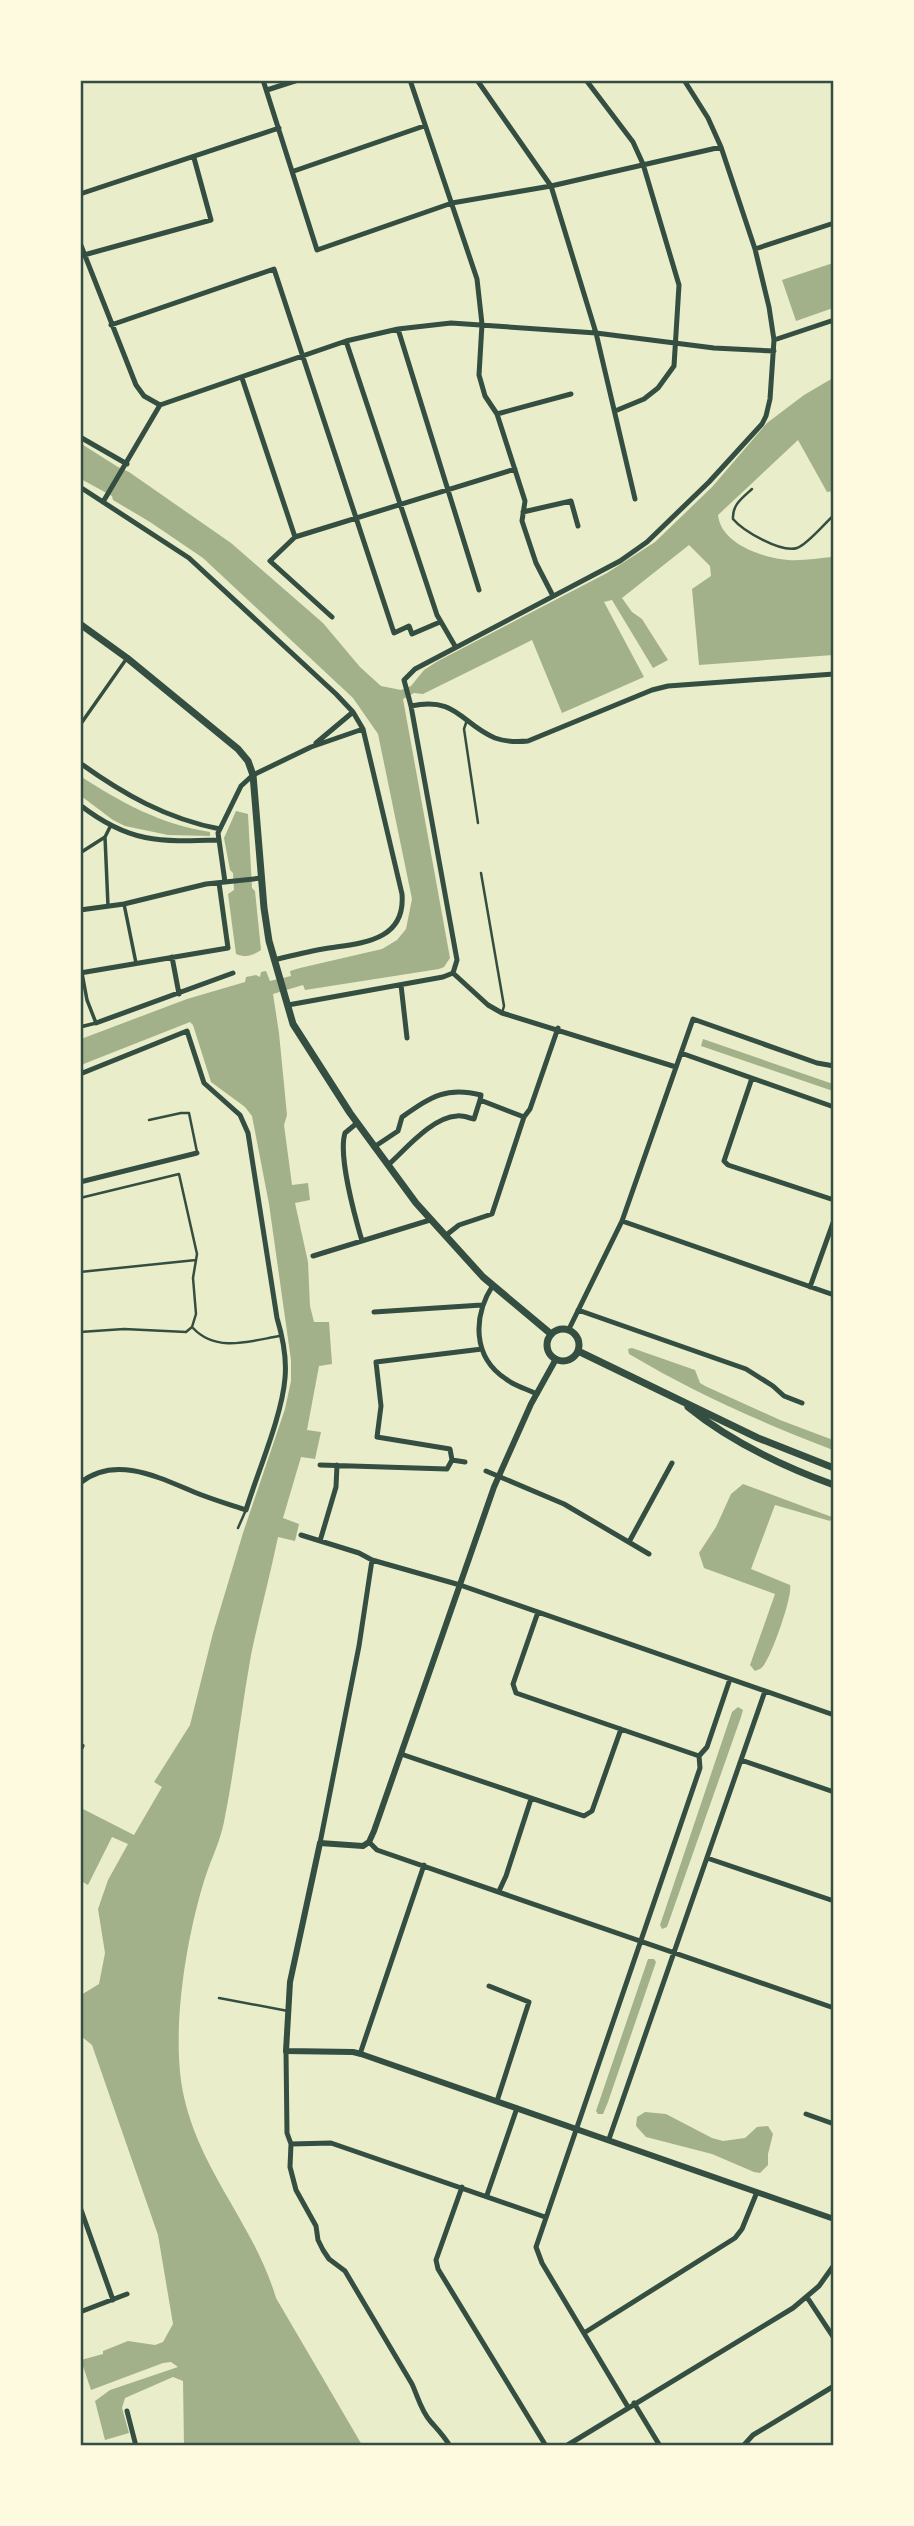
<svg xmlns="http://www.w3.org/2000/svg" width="914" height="2526" viewBox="0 0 914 2526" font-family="'Noto Sans',sans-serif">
  <rect width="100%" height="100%" fill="#e9edc9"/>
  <path fill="#a3b18a" d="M833,263V308L796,321L782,280Z
    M833,378V491L827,492L798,440L718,515C721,544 763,558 788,560C803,561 819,558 833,557V655L699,665L692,589L711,576L710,566L689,545L622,598L632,612L642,619L668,660L653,668L612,600L604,602L644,677L562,713L532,640L423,694L414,693L403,699L450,958L444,967L439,969L305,990L303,985L273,994L279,1033L287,1115L284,1125L292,1185L308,1183L310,1200L295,1203L308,1262L310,1306L314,1322H329L332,1364L319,1366L307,1430L321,1432L315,1459L301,1457L283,1518L299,1524L295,1541L278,1537C270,1576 259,1616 251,1655C241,1711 235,1767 224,1822C220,1842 211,1859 205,1878C186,1938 170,2035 184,2097C201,2173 255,2226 276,2298L362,2445H184L183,2381L173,2377L125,2398L122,2408L129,2433L105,2440L95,2401L110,2390L178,2367L171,2362L163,2363L91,2390L81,2360L103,2354V2351L128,2341L155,2345L163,2342L173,2324L158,2235L92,2045L81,2036V1995L99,1984L105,1953L98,1909L108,1880L128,1844L112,1837L88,1885L81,1881V1808L134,1835L162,1787L154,1782L190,1725L213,1633L243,1533L285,1409L291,1381V1360L269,1204L252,1116L245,1107L211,1082L193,1025L190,1022L81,1065V1039L187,999L245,982L246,977L256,975L260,977L261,972L266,971L270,981L291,976L290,971L300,968L382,949L397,940L406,929L412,899L378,734L353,698L203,558L150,522L113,500L112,496L81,479L80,443L118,467L129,472L231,543L323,623L360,667L381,686L401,690L411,686L424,670L438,661L607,573L655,542L712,487L767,423L804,395Z
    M80,776C122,803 160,824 210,832V836L168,835L125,826L113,820L81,796Z
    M236,811L248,814L252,888L255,891L261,950C252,956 246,958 236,954L228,894L234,890L233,873L230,870L224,838Z
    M703,1039L833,1084V1091L701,1046Z
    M632,1348L695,1370L700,1383L705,1386L780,1420L833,1440V1450C762,1423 695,1393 629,1354L628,1349Z
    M743,1484L832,1517L830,1521L775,1505L751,1569L790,1585C793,1596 772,1654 764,1665C761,1669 760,1669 755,1671L750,1665L775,1594L704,1568L699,1553L716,1527L731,1494Z
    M738,1707L743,1710L741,1717L667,1927L662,1929L660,1925L732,1712Z
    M648,1959H654L656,1962L608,2102L603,2114H598L596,2111Z
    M645,2112L666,2114L712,2138L723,2141L745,2138L757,2127L768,2126L773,2134L768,2154V2165L760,2173L754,2172L712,2154L646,2137L636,2126L637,2117Z"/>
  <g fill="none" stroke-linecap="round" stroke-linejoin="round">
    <path stroke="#344e41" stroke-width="2.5" d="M752,489C742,498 732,505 733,519C743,531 781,553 797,548C807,545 825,523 834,515
      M467,720L464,729L478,823
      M481,873L504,1006L502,1013
      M149,1120L181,1113H189L197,1152
      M80,1198L179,1174L197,1254L193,1278L196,1314L192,1327L186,1332L124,1329L80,1332
      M80,1272L196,1260
      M193,1328C216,1353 251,1341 279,1336
      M238,1528L245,1512
      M219,1998L288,2011"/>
    <path stroke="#344e41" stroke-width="3.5" d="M80,725L127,658
      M80,853L105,837
      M124,904L136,963
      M108,906L105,837L110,827
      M80,1027L96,1023L87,1000L82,973"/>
    <path stroke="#344e41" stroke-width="5" d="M263,80L317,250L452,203L551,186L721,147
      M410,80L477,279L482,324L479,375L485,396L497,414L525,501L522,521L536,563L553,596
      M477,80L551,186L596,333L635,499
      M586,80L633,142L643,164L679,285L674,366L658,388L644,399L615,411
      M267,90L298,80
      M294,171L424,126
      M80,194L279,128
      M80,243L136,385L144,396L160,405
      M755,249L834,223
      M84,255L211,220L194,158
      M111,325L274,269L394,633L409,626L412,634L440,622
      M398,329L479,590
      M774,340L834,320
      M346,341L437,615L455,646
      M242,378L295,537
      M497,414L571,394
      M80,437L127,464
      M80,487L189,558L336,694L353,712L363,729L402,894C406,944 356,943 323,949C306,952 290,956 274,960
      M103,502L160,405L346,341L398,329L451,323L596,333L714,348L774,351
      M523,512L571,501L578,526
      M332,617L270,561L295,537L515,469
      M411,706C457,696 461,724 495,738C506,742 517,742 528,741L652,690L668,686L834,674
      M316,743L353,712
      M80,763C123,794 167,819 220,829
      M80,805C129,843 159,842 218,840
      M225,882L218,833L241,786L253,775L311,747L363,729
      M80,910L124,904L206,884L262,878
      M172,957L179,994
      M80,973L228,948L219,883
      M453,973L457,960L411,706L404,680L415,669L620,561L647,542L709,482L762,424L766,416L770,399L774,340L769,307L755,249L721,147L708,118L684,80
      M453,973L488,1005L502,1013L676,1067
      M401,985L407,1038
      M288,1005L443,977L453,973
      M96,1023L233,973
      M681,1053L834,1107
      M80,1074L187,1031L204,1083L240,1115L248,1133L277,1318C283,1338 287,1357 285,1378C282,1416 258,1471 246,1510C228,1504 211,1499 194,1492C158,1477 115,1455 80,1483
      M752,1078L724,1161L728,1165L834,1200
      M357,1123L345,1133C338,1155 355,1217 362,1241
      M374,1147L398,1131L402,1117C431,1097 446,1086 481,1095L480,1100
      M388,1165C405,1150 432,1117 457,1116C462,1115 469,1118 474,1119L480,1100L524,1117
      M80,1182L197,1153
      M622,1221L834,1295
      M445,1236L459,1225L492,1214L524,1117L530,1109L558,1028
      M313,1256L430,1220
      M493,1285C473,1316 472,1357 506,1379C515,1386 527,1389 537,1394
      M810,1287L834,1220
      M578,1310L746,1369L773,1386L784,1396L802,1403
      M374,1312L482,1305
      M569,1329L622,1221L693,1019L817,1063L834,1066
      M452,1460L450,1449L377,1437L381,1406L376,1362L482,1349
      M320,1465L447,1469L452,1460L465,1462
      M486,1471L564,1504L649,1554
      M301,1535L359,1553L372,1560L460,1585L834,1715
      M320,1541L336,1487L337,1465
      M629,1542L672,1463
      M538,1612L513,1684L516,1693L699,1756
      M80,1750L82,1746
      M401,1754L584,1816L592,1811L621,1729
      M741,1760L834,1792
      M369,1842L377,1850L834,2008
      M320,1843L359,1646L372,1560
      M707,1858L834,1901
      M499,1891L506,1876L531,1799
      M489,1986L529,2002L497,2101
      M286,2051L287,2133L291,2144L290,2167L296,2190L316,2226L318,2240L323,2250L329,2259L345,2271L412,2384C418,2397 421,2411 431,2422C438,2430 444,2436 450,2446
      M360,2054L424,1865
      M806,2114L834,2124
      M609,2139L765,1691
      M291,2144L331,2143L545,2217
      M462,2187L436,2260L438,2269L546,2446
      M487,2195L517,2108
      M80,2207L113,2300
      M807,2297L834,2338
      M80,2312L127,2294
      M584,2333L735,2238L742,2229L757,2192
      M634,2403L660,2446
      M628,2407L542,2263L536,2247L700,1768L699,1756L707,1747L730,1679
      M127,2411L136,2446
      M566,2446L793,2308L819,2286L834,2265
      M743,2446L753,2435L834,2386"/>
    <path stroke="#344e41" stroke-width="6" d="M556,1359L531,1404L494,1487L374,1831L369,1842L363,1846L320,1843L290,1982L286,2051L353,2052L361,2054L834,2219"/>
    <path stroke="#344e41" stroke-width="7" d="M80,624L127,658L238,749L248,761L253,775L264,908L269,941L293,1024L350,1113L416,1203L483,1277L551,1334
      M547 1345a16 16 0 1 1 32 0a16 16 0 1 1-32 0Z
      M578,1351L758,1438L834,1468
      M688,1407C731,1442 782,1466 834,1485"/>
  </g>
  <rect width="914" height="2526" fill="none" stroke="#fefae0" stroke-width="164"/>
  <rect x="82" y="82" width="750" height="2362" fill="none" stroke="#344e41" stroke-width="2.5"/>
</svg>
